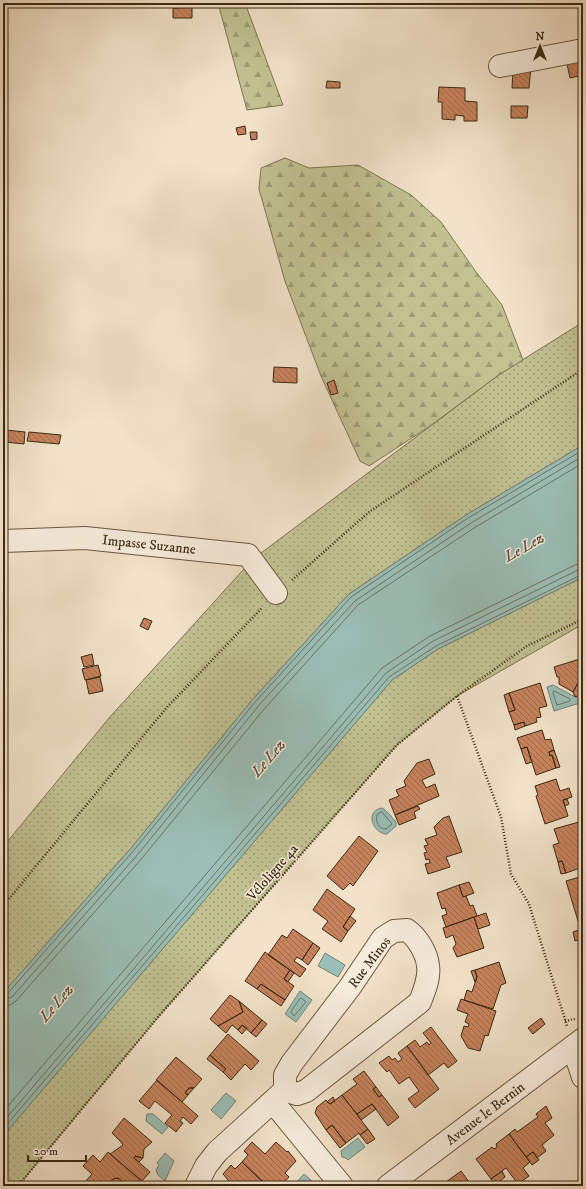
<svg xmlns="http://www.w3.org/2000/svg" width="586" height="1189" viewBox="0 0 586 1189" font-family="'IM FELL DW Pica',serif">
  <defs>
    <pattern id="grass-dots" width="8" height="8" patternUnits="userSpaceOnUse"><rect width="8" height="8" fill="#c1c192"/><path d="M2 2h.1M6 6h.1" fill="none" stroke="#9e9d76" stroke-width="1.8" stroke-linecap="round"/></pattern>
    <pattern id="forest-firs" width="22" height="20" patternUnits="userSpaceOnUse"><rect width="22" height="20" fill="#c1c192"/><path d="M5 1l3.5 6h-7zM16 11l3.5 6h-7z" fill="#9e9d76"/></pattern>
    <pattern id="building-back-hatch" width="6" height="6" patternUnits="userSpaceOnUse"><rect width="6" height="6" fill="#c7835d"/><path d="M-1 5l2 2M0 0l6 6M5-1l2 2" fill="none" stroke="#a36b4c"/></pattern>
  </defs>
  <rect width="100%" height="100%" fill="#f1e2c9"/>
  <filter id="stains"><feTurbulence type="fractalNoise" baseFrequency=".005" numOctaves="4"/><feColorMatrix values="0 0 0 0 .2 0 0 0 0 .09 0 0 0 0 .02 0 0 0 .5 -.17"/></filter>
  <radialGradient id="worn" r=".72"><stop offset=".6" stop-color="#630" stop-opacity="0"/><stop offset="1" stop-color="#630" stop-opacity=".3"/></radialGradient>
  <path fill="url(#grass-dots)" stroke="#7e7552" d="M583,322V445L466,515L349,594L253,699L132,847L3,993V847L109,718L253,559L500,374Z
    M583,577V624L457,696L397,745L159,1016L18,1186H3V1136L392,680L438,649Z"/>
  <path fill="url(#forest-firs)" stroke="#7e7552" d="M218,3H245L283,105L247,110Z
    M285,158L309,168L358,165L411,195L441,222L476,272L502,305L523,360L500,374L430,426L369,466L360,461L321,376L285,281L259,189L261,168Z"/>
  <path fill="#9bbeb6" stroke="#758275" d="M583,445V577L438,649L392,680L3,1136V993L132,847L253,699L349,594L466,515Z
    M553,685L579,699L580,703L554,711L547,687Z
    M382,808C388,811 391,817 396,822V826L387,834C373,834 364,811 382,808Z
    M325,953L345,965L338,977L318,966Z
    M300,991L312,1000L296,1022L285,1014Z
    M226,1093L236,1101L221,1119L211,1110Z
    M147,1114H153L168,1127L162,1134L146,1121Z
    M358,1138L365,1147L348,1160L346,1158L342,1157L341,1151Z
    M165,1153L174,1161L165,1181L158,1175L156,1170L159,1165L157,1163Z
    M304,1174L311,1180V1186H293Z"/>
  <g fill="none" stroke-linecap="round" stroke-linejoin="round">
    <path stroke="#6c7464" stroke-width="1" d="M554,691L570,699V701L557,705L553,693Z
      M382,812L392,824L386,829C379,829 375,822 377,815Z
      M3,995L8,993L135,849L256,701L351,597L468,518L583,450
      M301,998L306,1002L294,1016L291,1012Z
      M3,1000L12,997L139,853L260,704L355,601L471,523L583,456
      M3,1006L10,1005L16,1001L143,857L265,708L358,605L474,528L583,463
      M3,1112L382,668L430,636L575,565L583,563
      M3,1122L386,673L433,641L578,570L583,569
      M3,1129L389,677L436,646L583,574"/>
  </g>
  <path fill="url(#building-back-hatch)" stroke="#3c2913" d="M173,3H203V7L173,8Z
    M192,7V18H173V8Z
    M583,56V75L570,78L566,59Z
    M531,66L529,88H512L513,69Z
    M327,81L340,82V88H326Z
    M439,87L465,88V101L477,102V121H464V116L455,115V120L442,119V102H438Z
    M511,106H528L527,118H511Z
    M245,126L246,134L238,135L236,128Z
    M250,132H257V139L251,140Z
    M274,367L297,368V383L273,382Z
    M334,380L338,393L331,395L327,383Z
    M6,430L25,432L24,444L5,442Z
    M29,432L61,435L59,444L27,441Z
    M144,618L152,621L148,630L140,626Z
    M92,654L94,665L84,667L81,657Z
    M583,658V682L578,683L573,692L559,684V677H557L554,667Z
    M98,665L101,676L85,680L82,669Z
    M100,677L103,691L89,694L86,680Z
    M583,682V694L575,697L573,692L578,683Z
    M540,683L547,706L539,708L541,717L536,718L537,722L525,726L524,722L514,725L509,712L515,710L509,693Z
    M509,693L515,710L509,712L504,695Z
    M524,722L525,726L515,730L514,725Z
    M542,730L545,740L551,739L554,750L549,752L550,756L552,755L556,768L536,775L527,747L521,749L517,738Z
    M527,747L532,762L526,764L521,749Z
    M554,750L560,767L556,768L552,755L550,756L549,752Z
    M429,759L435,774L422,780L426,788L435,784L439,796L395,815L389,800L399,796L396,790L406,786L404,781L417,763Z
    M556,779L560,791L569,788L572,797L563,800L568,816L545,824L536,796L538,795L535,786Z
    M567,799L569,804L565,806L563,800Z
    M418,806L420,809L414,812L416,818L399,825L395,815Z
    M449,816L462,852L446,857L450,867L428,874L425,864L430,863L429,859L426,860L424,853L427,852L424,846L428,845L425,839L437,835L434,827L443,818Z
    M579,822L583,835L579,837L583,848L581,849L583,867L566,873L562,861L558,862L553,845L559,843L554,829Z
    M359,836L378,851L353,886L350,883L343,890L327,876Z
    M562,861L566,873L561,874L558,862Z
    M583,876V920L578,921L566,881Z
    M469,882L474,893L463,897L459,885Z
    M459,885L463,897L466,896L470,906L473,905L477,916L446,927L442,916L447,914L445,908L442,909L437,893Z
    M327,889L355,909L343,927L348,931L341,942L322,929L328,921L313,910Z
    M486,913L490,925L478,929L474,917Z
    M350,916L356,921L348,931L343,927Z
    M474,917L484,948L457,957L453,948L456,944L453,935L446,938L443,928Z
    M293,929L313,943L302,960L297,957L294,961L306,969L300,977L268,955L282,935L287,938Z
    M582,929L583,939L575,941L573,932Z
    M313,943L320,948L308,965L302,960Z
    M265,952L290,970L284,979L294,986L285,1000L261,984L257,989L245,981Z
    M499,962L506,983L501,985L493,1009L464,1000L467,990L472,992L477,977L475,970Z
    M290,970L294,973L288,982L284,979Z
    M475,970L477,977L475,982L471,971Z
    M261,984L285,1000L281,1006L257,989Z
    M230,995L239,1001L243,1012L218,1026L210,1019Z
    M461,999L496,1011L488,1036L485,1035L480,1051L468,1048L461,1036L464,1026L468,1027L469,1024L465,1022L468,1014L457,1010Z
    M239,1001L262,1020L251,1033L242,1025L238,1030L232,1025L226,1033L218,1026L243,1012Z
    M541,1018L545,1024L533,1034L528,1028Z
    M262,1020L267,1024L256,1037L251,1033Z
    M242,1025L247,1028L242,1034L238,1030Z
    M431,1027L457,1061L448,1068L444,1063L428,1075L407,1046L415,1040L420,1047L427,1042L429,1045L431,1043L423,1033Z
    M228,1034L259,1061L251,1070L245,1064L231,1080L223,1072L226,1069L210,1055Z
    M407,1046L439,1089L415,1108L408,1099L419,1091L409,1077L399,1084L389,1070L387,1072L379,1063L389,1056L392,1060L395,1058L398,1062L402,1059L398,1053Z
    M210,1055L226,1069L223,1072L207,1059Z
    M176,1057L202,1079L194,1088H189L185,1093L188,1095L182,1102L156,1080Z
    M364,1071L376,1087L373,1089L379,1097L382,1095L399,1117L388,1126L372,1104L357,1114L342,1095L357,1084L353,1079Z
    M157,1080L198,1116L191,1124L183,1117L180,1121L183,1123L176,1132L165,1123L172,1115L155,1101L149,1109L139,1101Z
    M376,1087L382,1095L379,1097L373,1089Z
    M189,1088H194L188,1095L185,1093Z
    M342,1095L368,1129L360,1135L359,1133L346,1143L332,1125L326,1130L315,1113L317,1107L326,1100L330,1104Z
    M333,1097L335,1101L330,1104L327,1102Z
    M372,1104L376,1109L361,1120L357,1114Z
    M546,1106L552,1118L545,1123L554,1135L542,1145L546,1151L537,1158L533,1152L526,1157L509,1134L515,1129L517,1132L538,1117L536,1114Z
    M124,1118L152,1142L144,1149L143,1158L135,1156L134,1158L150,1172L142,1181L110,1154L123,1145L120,1141L112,1133Z
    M332,1125L346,1143L340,1148L326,1130Z
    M368,1129L375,1139L367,1144L360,1135Z
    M509,1134L530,1162L523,1168L529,1176L518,1184L506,1168L491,1179L476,1159L492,1147L494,1149L497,1147L496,1144Z
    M252,1142L265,1154L276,1142L287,1152L288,1151L296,1161L285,1173L289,1177L281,1186H267L242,1162L248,1155L244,1151Z
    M108,1152L140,1180L135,1186H128L118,1178L113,1179L106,1186H90L85,1182L92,1174L83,1166L93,1155L100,1162Z
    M533,1152L539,1160L532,1165L526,1157Z
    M135,1156L143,1158L139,1162L134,1158Z
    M242,1162L267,1186H233L223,1174L231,1165L235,1169Z
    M461,1171L472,1186H449L446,1182Z
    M502,1171L505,1177L495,1185L491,1179Z
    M118,1178L123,1182L119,1186L107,1185L113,1179Z"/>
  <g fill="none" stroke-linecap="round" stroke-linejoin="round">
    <defs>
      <path id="minor" d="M500,66L583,50
        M3,541L85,538L248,555L276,593
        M407,930C417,937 427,953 428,966C430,978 424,991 420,1002L306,1091L297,1094L285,1090V1075L292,1063L350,987L383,938L394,931Z
        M573,1047L583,1077
        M273,1102L342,1186
        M196,1186L206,1166L217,1152L285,1090
        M388,1186L583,1039"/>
    </defs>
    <use href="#minor" stroke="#695740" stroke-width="24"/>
    <path stroke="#3c2913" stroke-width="2.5" stroke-dasharray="1 2" stroke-linecap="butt" d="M292,580L369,512L583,369
      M457,696L501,817L511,874L529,904L567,1026
      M3,906L168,706L262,608
      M565,1021L575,1019
      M18,1186L159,1016L397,745L457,696L527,646L583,619"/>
    <use href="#minor" stroke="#f6ecdc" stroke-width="22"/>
  </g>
  <g text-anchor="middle" stroke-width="3" stroke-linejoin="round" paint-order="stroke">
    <g font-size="14" fill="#3c2913" stroke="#f6ecdc">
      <text transform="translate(149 544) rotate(6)" y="5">Impasse Suzanne</text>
      <text transform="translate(272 872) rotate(-49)" y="5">Véloligne 4a</text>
      <text transform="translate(369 962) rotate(-53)" y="5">Rue Minos</text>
      <text transform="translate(485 1113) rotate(-37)" y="5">Avenue le Bernin</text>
    </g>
    <g font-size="15" font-style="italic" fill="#544e3c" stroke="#f6ecdc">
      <text transform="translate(524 547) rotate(-30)" y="5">Le Lez</text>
      <text transform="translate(268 758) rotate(-49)" y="5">Le Lez</text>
      <text transform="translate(56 1003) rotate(-49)" y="5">Le Lez</text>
    </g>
  </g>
  <rect width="586" height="1189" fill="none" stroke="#f1e2c9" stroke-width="16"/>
  <rect x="4" y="4" width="578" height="1181" fill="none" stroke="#3c2913" stroke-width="2"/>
  <rect x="8" y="8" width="570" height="1173" fill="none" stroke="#3c2913"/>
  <g transform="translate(540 46)" stroke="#f6ecdc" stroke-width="3" paint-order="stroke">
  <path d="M0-3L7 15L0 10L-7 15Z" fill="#3c2913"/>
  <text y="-6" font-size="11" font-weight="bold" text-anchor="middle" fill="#3c2913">N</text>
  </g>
  <path d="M28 1155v6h58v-6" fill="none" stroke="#3c2913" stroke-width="2"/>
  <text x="34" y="1155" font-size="12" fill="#3c2913" stroke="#f6ecdc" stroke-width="3" paint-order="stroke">20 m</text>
  <rect width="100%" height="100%" filter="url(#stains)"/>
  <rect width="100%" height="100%" fill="url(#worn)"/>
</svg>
